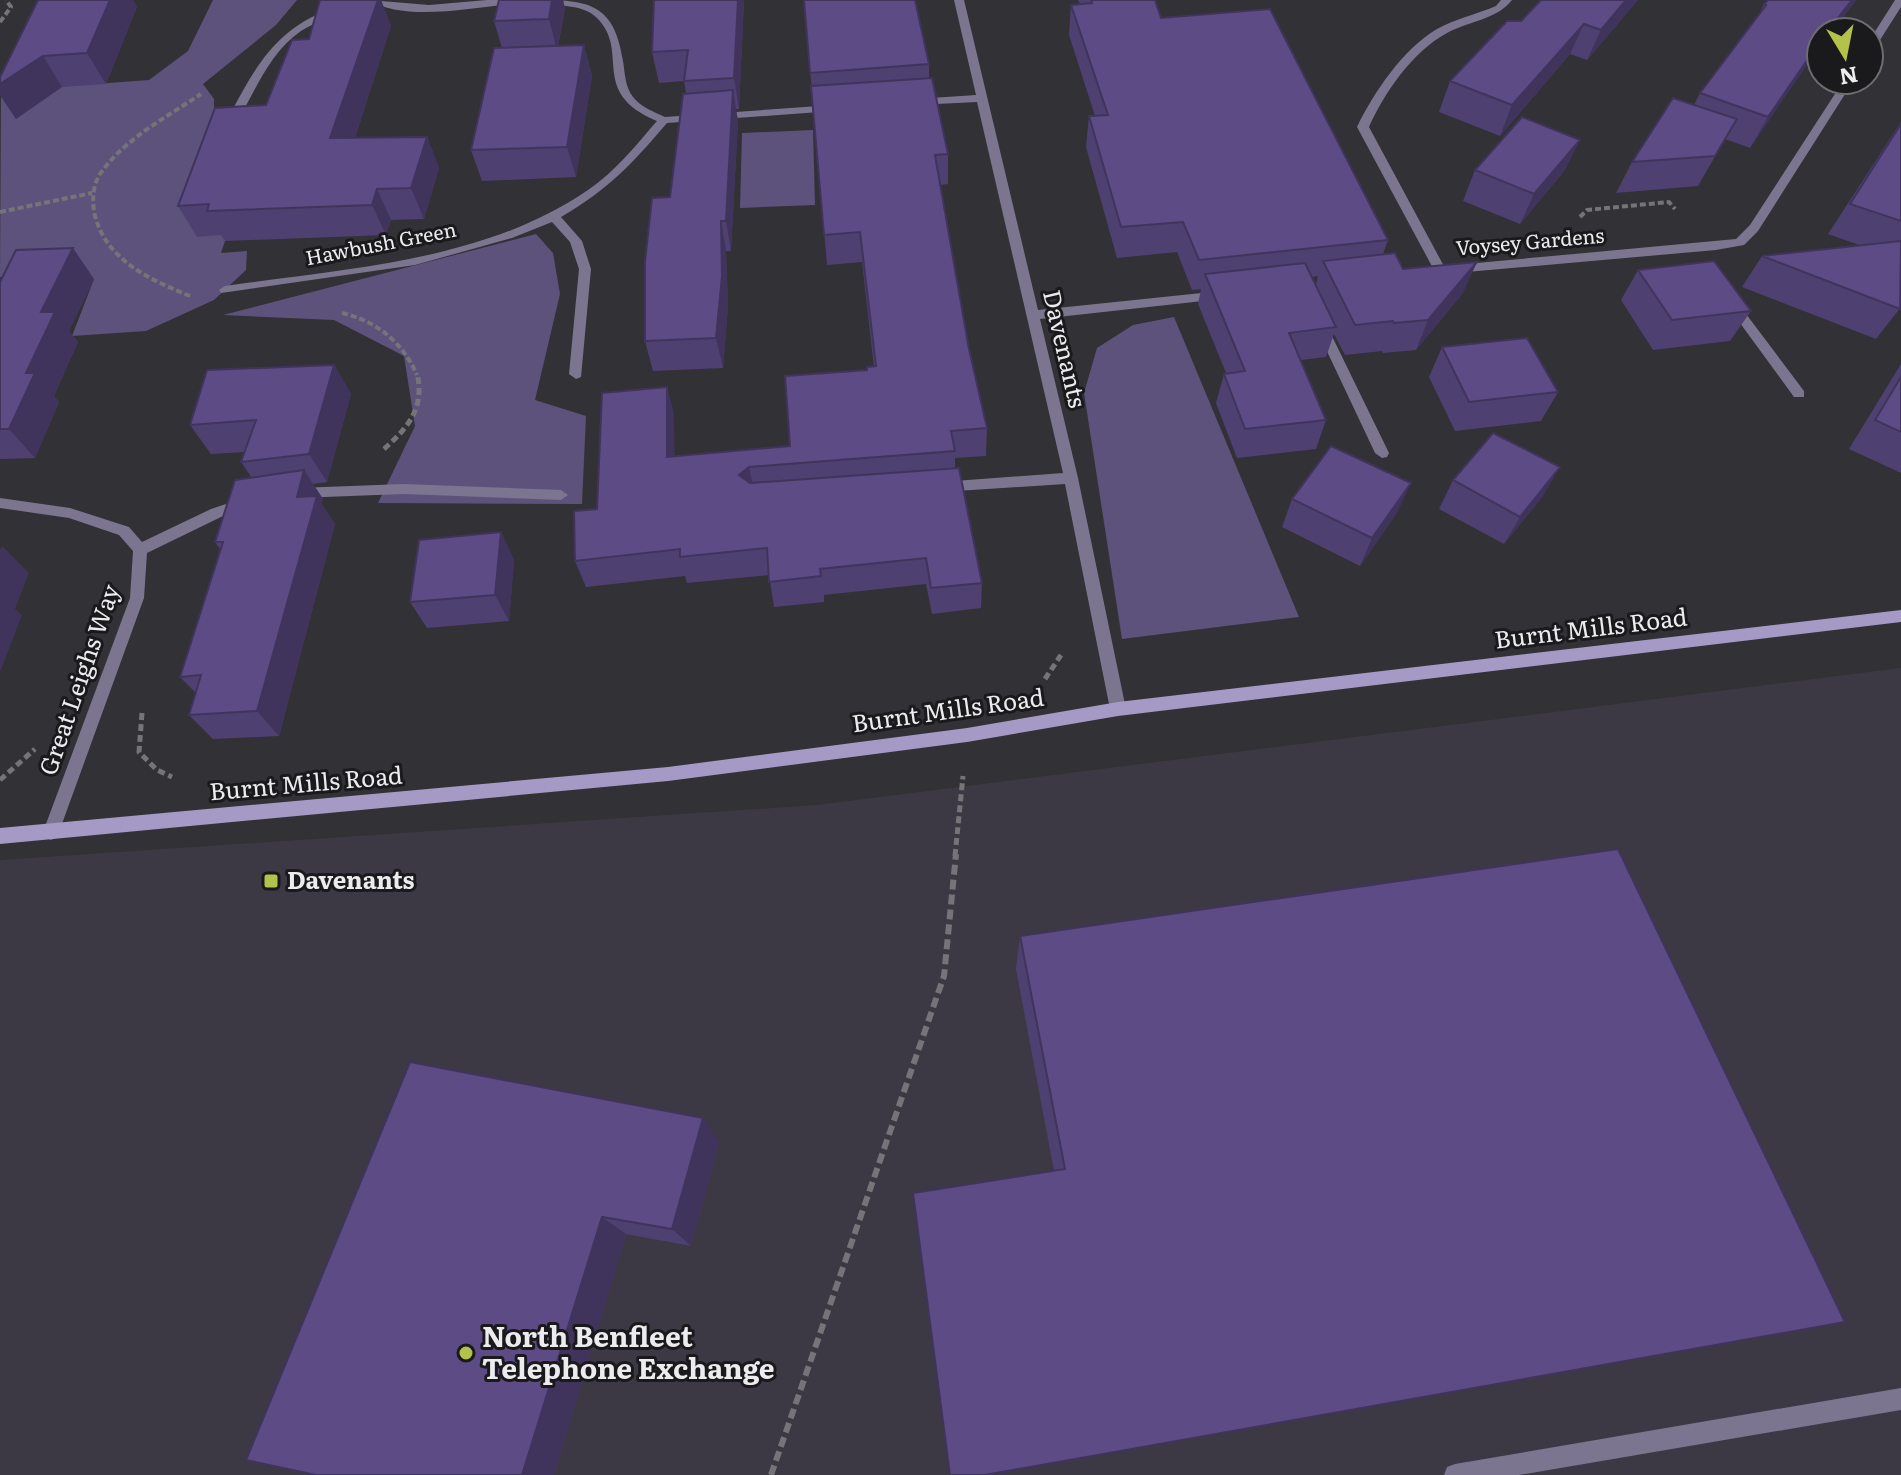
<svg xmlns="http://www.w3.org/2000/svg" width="1901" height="1475" viewBox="0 0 1901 1475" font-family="Literata,serif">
  <rect width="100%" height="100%" fill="#323136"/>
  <path fill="#3c3944" d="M1901,668V1475H0V860L817,805Z"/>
  <path fill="#5d527b" d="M213,0H297L276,25L203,84L214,99V135L227,235L221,253L247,251L246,270L214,300L146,331L72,336L94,279L39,280L0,277L1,91L149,80L188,51Z
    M813,130L815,205L740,208L742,133Z
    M536,234L553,253L560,294L535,400L586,416L582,504L378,503L415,426L404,356L334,320L223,315Z
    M1174,317L1299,617L1122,639L1084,393L1097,348L1133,325Z"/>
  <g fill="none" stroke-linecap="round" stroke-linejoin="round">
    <path stroke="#757478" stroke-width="4" stroke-dasharray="6 3" stroke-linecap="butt" d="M0,22L11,7L6,0
      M0,212L92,193
      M1580,217L1587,210L1669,202L1675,209
      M190,296C151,280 107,261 95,216C92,202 92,187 100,174C124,139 167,117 201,94
      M342,313C377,321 403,343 417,375"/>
    <path stroke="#757478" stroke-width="5" stroke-dasharray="7 4" stroke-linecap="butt" d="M384,449C409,427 425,407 417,373
      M1045,679L1061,655
      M142,713L139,752L157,770L172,777
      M0,780L35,749
      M955,856L963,776"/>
    <path stroke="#757478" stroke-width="6" stroke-dasharray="10 5" stroke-linecap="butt" d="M771,1475L944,976L956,854"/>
    <path fill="#7b7590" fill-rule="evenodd" d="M1901,1388V1410L1519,1475H1444L1447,1467L1455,1464Z"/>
    <path fill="#7b7590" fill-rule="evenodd" d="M369,0L429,5L487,0H531L526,3C482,5 407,24 369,0Z
      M545,0C594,0 615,9 623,61C625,73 625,87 633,97C641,107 654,112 665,117L833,105L839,108L833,111L667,123C630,166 610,188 561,217L582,241L591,269L581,377L576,379L569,374L579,269L570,242L552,222L512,238L415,265L221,293L219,290L225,286C347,268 483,262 588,190C615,172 636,145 657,121C588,92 631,52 597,18C582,3 561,9 545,0Z
      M954,0H964L1038,310L1221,291L1227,295L1221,299L1040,319L1078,478L1126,709L1124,714H1112L1110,709L1065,484L941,492L934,487L941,482L1063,473L977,102L916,105L910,102L916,99L976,95Z
      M1501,0H1512C1496,20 1469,21 1447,33C1413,51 1384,93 1369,127L1446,270L1440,274L1434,270L1357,127C1374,92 1403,49 1437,29C1455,19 1477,14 1496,6Z
      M1895,0H1901V7L1873,51L1869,52V41Z
      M330,9L339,11C328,19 313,23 301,31C269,53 256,90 237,122H229L227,120C255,68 273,31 330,9Z
      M1844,80H1854L1758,231L1744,245L1716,250L1455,273L1449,269L1455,265L1736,239L1750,225Z
      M1733,301L1737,302L1804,391V397H1794L1729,308L1727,305Z
      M1322,324L1328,328L1389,453L1387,457L1382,458L1375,453L1316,328Z
      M403,484L561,490L568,495L561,500L403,494L298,498L291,493L298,488Z
      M0,498L70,508L129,527L142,542L211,509L244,498L251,503L249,507L221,517L147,553L144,598L59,832L57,837L51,840L45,837L43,832L130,598L133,551L119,535L69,518L0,508Z"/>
    <path fill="#a59ac5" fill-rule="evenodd" d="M1901,610V622L1118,716L967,742L668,781L0,844V828L668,767L967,728L1118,702Z"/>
  </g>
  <path fill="#4f4072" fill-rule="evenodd" d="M38,0H133L137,7L106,84L62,87L16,119L0,95V77Z
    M320,0H381L391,26L355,138L427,137L439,168L424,219L391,220L386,235L225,241L221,235L197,237L178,206L266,105L309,39Z
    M499,0H563L565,9L558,46L584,45L592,76L576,177L482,181L471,150L502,48L494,21Z
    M744,0L739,109H736L738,121L731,251H726L728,306L723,368L653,371L645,341L670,197L686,93L684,81L659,83L652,52Z
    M804,0L929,64V78L948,154V184L940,185L969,349L987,428L986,456L955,458V468L982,583L981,608L932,614L926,584L824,595V602L774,607L769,575L687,583L685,576L586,587L575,561L597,509L667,387L674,415V456L790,446L867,370L874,367L862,262L827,265Z
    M1078,0H1155L1161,18L1388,240L1383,254L1403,269L1463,293L1416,350L1383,353L1382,351L1345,355L1334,334L1326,357L1301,360L1326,420L1316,449L1237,458L1216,403L1224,374L1226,373L1198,304L1201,289L1192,290L1177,252L1117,258L1086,147L1089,116H1095L1069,35L1071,5L1080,4ZM1318,276L1316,285L1312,277Z
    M1541,0H1638L1587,60L1570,54L1500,136L1439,112L1450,81L1521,21Z
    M1856,0L1832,32H1821V46L1803,70L1750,148L1725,139L1698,186L1616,193L1632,162L1694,105L1700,93L1756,20L1764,4Z
    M1901,122V307L1876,339L1742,287L1762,256L1862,246L1828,234Z
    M1475,170H1565L1520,224L1463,201Z
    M1638,270L1751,311L1730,341L1653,350L1621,300Z
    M94,279L69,331L78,342L54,396L59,402L35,458L0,459V282Z
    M1442,347L1558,392L1541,421L1455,431L1429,377Z
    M1901,364V473L1849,449Z
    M334,365L351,394L327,482L313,484L323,499L321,503L335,524L279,736L213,739L189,715L196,693L180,677L220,549L215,542L252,478L241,462L245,452L211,454L190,425Z
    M1453,480L1543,496L1504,544L1439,509Z
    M1292,499L1398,511L1360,566L1282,527Z
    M501,532L514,560L509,621L427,628L410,602Z
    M1020,936L1845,1322L1054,1171L1016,969Z
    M410,1062L719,1142L691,1246L626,1234L554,1475Z"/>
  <path fill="#40345c" d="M110,0H133L137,7L106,84L87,53Z
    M378,0H381L391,26L345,169L330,138Z
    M552,0H563L565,9L557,50L549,19Z
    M738,0H744L739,109L734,78Z
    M1626,0H1638L1587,60L1601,30Z
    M1852,0H1856L1832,32H1827Z
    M1584,24L1570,54L1500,136L1512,105Z
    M1821,40V46L1803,70L1750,148L1768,117Z
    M584,45L592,76L576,177L567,147Z
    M43,56L62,87L16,119L0,95V84Z
    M733,90L738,121L731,251L726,221Z
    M427,137L439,168L424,219L411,188Z
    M1580,140L1565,170L1520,224L1534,194Z
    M377,189L391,220L386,235L372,205Z
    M721,221L726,251L728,306L723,368L716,338Z
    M73,248L94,279L69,331L78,342L54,396L59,402L35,458L9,429L26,373L41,312Z
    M1477,262L1463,293L1416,350L1428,320Z
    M334,365L351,394L327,482L309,454Z
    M667,387L674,415L675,484L667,457Z
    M749,467L755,494L739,475Z
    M1560,467L1543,496L1504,544L1520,517Z
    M304,470L323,499L321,503L335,524L279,736L257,711L297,497Z
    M1411,483L1398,511L1360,566L1372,538Z
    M501,532L514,560L509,621L495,595Z
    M2,546L29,573L15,609L22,615L0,672V550Z
    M703,1118L719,1142L691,1246L672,1229Z
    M602,1217L626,1234L554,1475H522Z"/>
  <path fill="#5c4b84" stroke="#40345c" stroke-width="2" d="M38,0H110L87,53L43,56L0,84V77Z
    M320,0H378L330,138L427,137L411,188L377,189L372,205L207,211L209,204L178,206L215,108L266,105L292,40L309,39Z
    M499,0H552L549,19L494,21Z
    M654,0H738L734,78L684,81L688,50L652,52Z
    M804,0H915L929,64L810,73Z
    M1091,0H1155L1161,18L1270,9L1388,240L1199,260L1183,222L1121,227L1089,116L1108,115L1071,5L1092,3Z
    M1541,0H1626L1601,30L1584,24L1512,105L1450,81L1507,21H1521Z
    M1768,0H1852L1827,32H1821V40L1768,117L1700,93L1766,5L1764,4Z
    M584,45L567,147L471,150L494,48Z
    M932,78L948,154L935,155L969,349L987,428L951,431L955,451L749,467L739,475L750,483L959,468L982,583L931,588L926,558L820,569L821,576L769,582L767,548L680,557V549L575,561L574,511L597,509L602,393L667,387V457L790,446L785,376L867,370V367L876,366L860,232L824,235L811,86Z
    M733,90L726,221H721L722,276L716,338L645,341V262L652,198L670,197L683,94Z
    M1673,98L1737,119L1715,156L1632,162Z
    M1522,117L1580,140L1534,194L1475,170Z
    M1901,124V221L1850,204Z
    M1901,241L1900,309L1762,256Z
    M73,248L41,312H55L26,373H35L9,429H0V282L16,250Z
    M1395,253L1403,269L1477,262L1428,320L1394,323L1393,321L1355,325L1323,261Z
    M1714,261L1751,311L1672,320L1638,270Z
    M1305,263L1336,327L1289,333L1326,420L1245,429L1224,374L1245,371L1205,274Z
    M1527,338L1558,392L1469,402L1442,347Z
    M334,365L309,454L241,462L256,420L190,425L207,370Z
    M1901,377V432L1875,420Z
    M1493,433L1560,467L1520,517L1453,480Z
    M1331,446L1411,483L1372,538L1292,499Z
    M304,470L297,497L317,496L257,711L189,715L201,675L180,677L223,542H215L235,480Z
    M501,532L495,595L410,602L419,540Z
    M1618,849L1845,1322L985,1475H950L913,1193L1065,1169L1020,936Z
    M410,1062L703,1118L672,1229L602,1217L522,1475H316L246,1460Z"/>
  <g fill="#b3c24b" stroke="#1a191b" stroke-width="3">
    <rect x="263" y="873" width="16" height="16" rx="4"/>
    <circle cx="466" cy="1353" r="8"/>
  </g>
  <g text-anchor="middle" stroke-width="6" stroke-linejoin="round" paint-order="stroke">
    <g font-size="20" fill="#ecebee" stroke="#1a191b">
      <text transform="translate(1530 242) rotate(-5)" y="7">Voysey Gardens</text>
      <text transform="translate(381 244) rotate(-11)" y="7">Hawbush Green</text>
    </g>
    <g font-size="24" fill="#ecebee" stroke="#1a191b">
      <text transform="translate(1064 349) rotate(77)" y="8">Davenants</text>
      <text transform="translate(1591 629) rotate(-7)" y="8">Burnt Mills Road</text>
      <text transform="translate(80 680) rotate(-71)" y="8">Great Leighs Way</text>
      <text transform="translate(948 711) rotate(-8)" y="8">Burnt Mills Road</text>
      <text transform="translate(306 784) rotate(-5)" y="8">Burnt Mills Road</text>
    </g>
    <g font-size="24" font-weight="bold" fill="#ecebee" stroke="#1a191b" text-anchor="start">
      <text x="287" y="889">Davenants</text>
    </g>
    <g font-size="28" font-weight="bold" fill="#ecebee" stroke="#1a191b" text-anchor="start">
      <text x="482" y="1347">North Benfleet<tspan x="482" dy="32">Telephone Exchange</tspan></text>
    </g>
  </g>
  <g transform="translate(1845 56) rotate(170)"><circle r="38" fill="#1a191b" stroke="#6e6d6f" stroke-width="2"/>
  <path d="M0-6L14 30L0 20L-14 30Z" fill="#b3c24b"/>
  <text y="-12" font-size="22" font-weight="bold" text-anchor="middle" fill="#ecebee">N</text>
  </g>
</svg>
